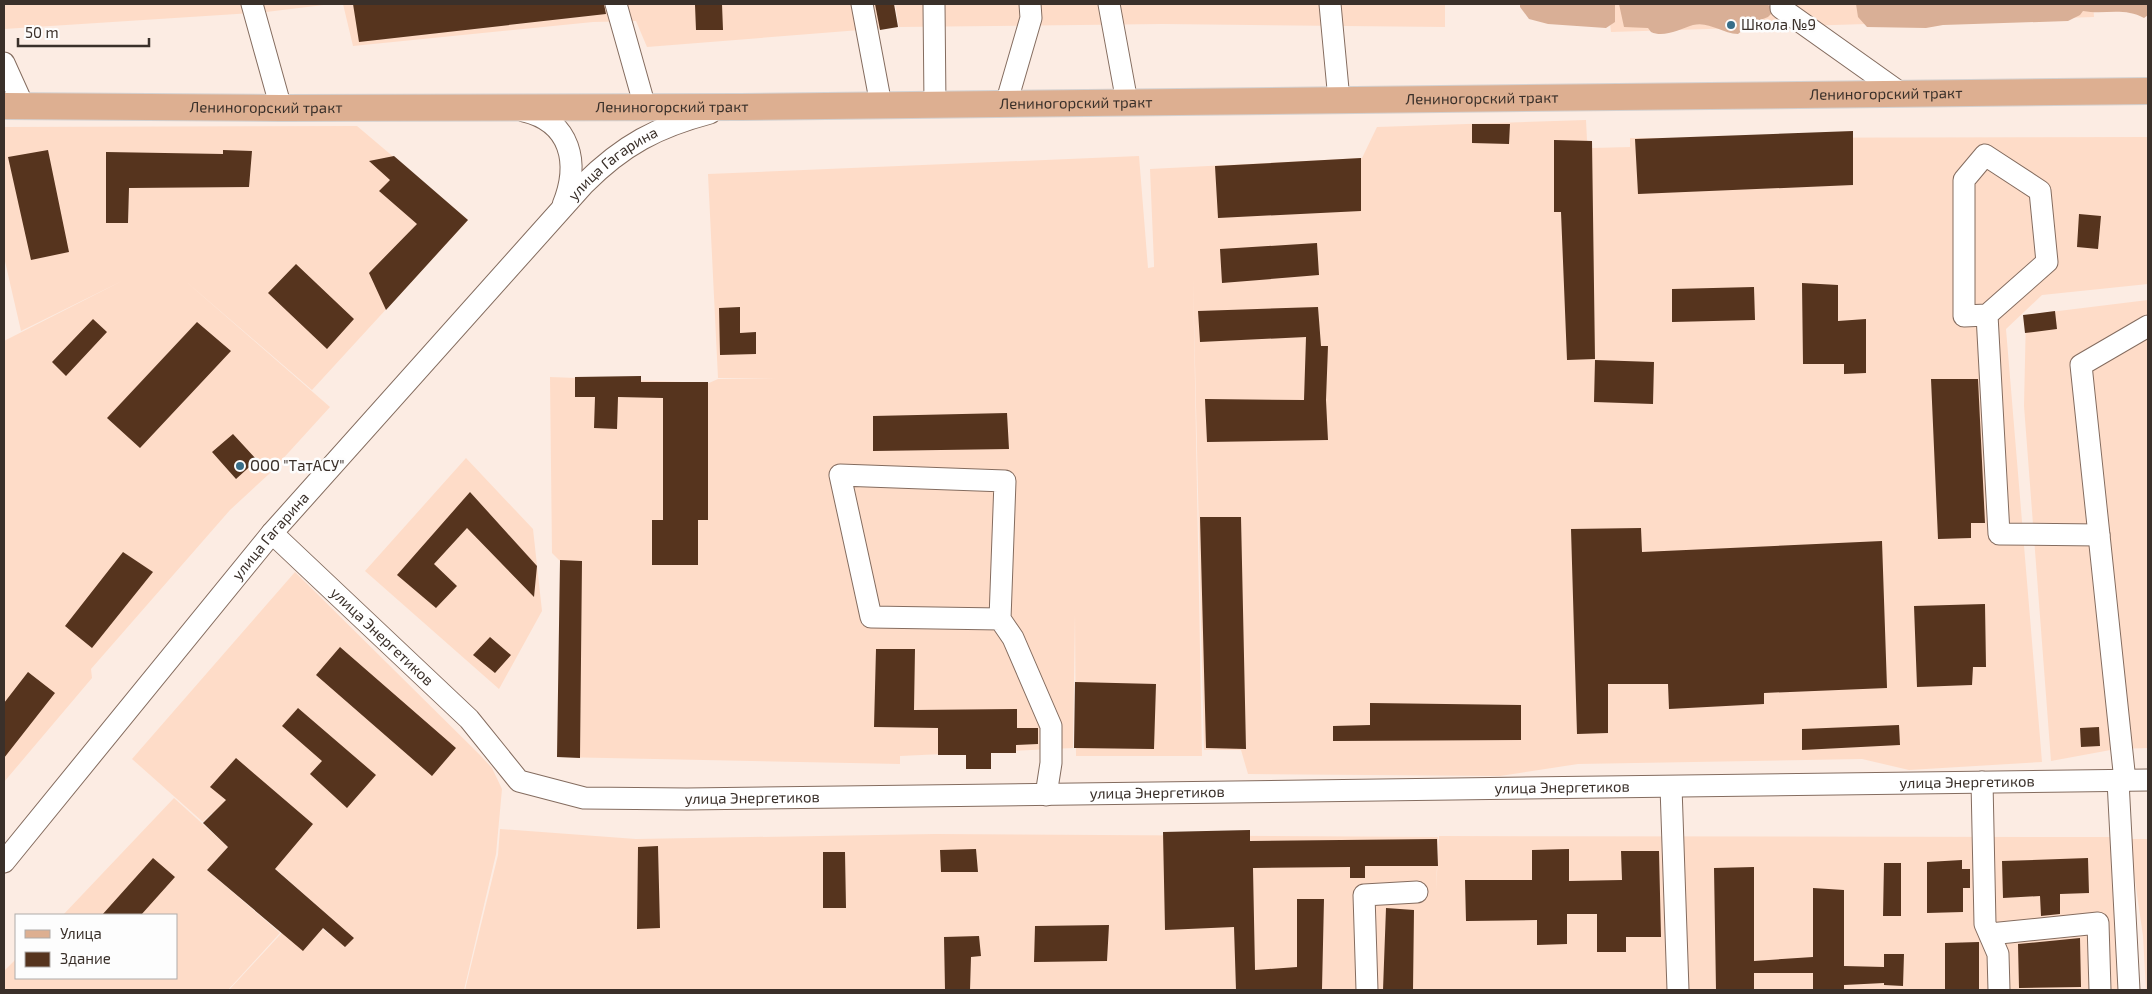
<svg xmlns="http://www.w3.org/2000/svg" width="2152" height="994" viewBox="0 0 2152 994" font-family="'Exo 2',sans-serif">
  <rect width="100%" height="100%" fill="#fcece3"/>
  <path fill="#fedcc8" d="M4,4H332L266,12L4,29Z
    M343,4H894L898,27L647,47L636,21L593,22L353,46Z
    M895,4H1445V27L1163,24L899,27Z
    M1608,4H2093L2094,17L1611,32Z
    M1586,120L1587,140L1592,148L1630,147V138L2148,137V284L2042,295L2006,329L2042,762L1909,770L1862,759L1578,764L1500,776L1248,774L1241,750H1204L1193,276L1202,756H1076L1075,614L1073,748L900,756V764L558,757L560,561L552,553L550,377L709,383L718,379L777,378H718L708,174L1139,156L1148,268L1154,267V263L1193,262L1154,263L1150,169L1362,158L1377,127Z
    M357,126L468,220L312,390L183,279L330,407L269,474L230,510L91,669L92,678L4,782V341L122,281L21,331L4,257V127Z
    M2148,300V748L2116,749L2051,761L2024,406L2026,315Z
    M466,458L533,529L542,611L499,689L365,571Z
    M295,572L479,754L492,768L502,789L496,854L464,990H229L302,911L331,936L340,926L212,813L203,822L132,759Z
    M174,798L228,847L207,870L280,933L228,990H4V971L16,959V978H176V915H63Z
    M500,829L636,839L935,834L1438,837L1436,892L1439,836L2115,837L2118,990H465L498,855Z
    M2129,839H2148V990H2146L2143,936Z"/>
  <path fill="#d9af96" d="M1520,4H1615V22L1606,28L1548,24L1529,19L1520,7Z
    M1619,4H1766L1772,7V13L1768,17L1750,24L1738,34C1721,33 1709,21 1693,25C1680,29 1664,38 1651,32L1648,28L1624,27Z
    M1856,4H2148V15L2144,18C2124,7 2104,15 2083,11L2080,15L2068,21L1943,25L1926,28L1867,27L1858,17Z"/>
  <path fill="#56341e" d="M353,4H604L606,14L359,42Z
    M722,4L723,30H696L695,5Z
    M875,4H894L898,27L880,30Z
    M1472,124H1510L1509,144L1472,143Z
    M1853,131V185L1638,194L1635,139Z
    M1554,140L1592,141L1595,359L1567,360L1561,212H1554Z
    M48,150L69,252L31,260L8,157Z
    M223,150L252,151L249,187L129,188L128,223H106V152L223,154Z
    M394,156L468,220L386,310L369,273L417,224L379,191L390,180L369,161Z
    M1361,158V211L1218,218L1215,166Z
    M2079,214L2101,216L2098,249L2077,247Z
    M1317,243L1319,275L1222,283L1220,249Z
    M296,264L354,319L327,349L268,293Z
    M1802,283L1838,285V321L1866,319V373L1844,374V364H1803Z
    M1754,287L1755,320L1672,322V289Z
    M740,307V333L756,332V354L720,355L719,308Z
    M1318,307L1321,346H1328L1326,400L1328,440L1207,442L1205,399L1304,400L1306,337L1200,342L1198,311Z
    M2055,311L2057,329L2025,333L2023,315Z
    M93,319L107,332L66,376L52,362Z
    M197,322L231,351L140,448L107,418Z
    M1595,360L1654,362L1653,404L1594,402Z
    M641,376V382H708V520H698V565H652V520H663V398L618,397L617,429L594,428L595,397H575V377Z
    M1931,379H1978L1985,523H1971V538L1938,539Z
    M1007,413L1009,449L873,451V416Z
    M233,434L257,460L236,479L212,452Z
    M470,492L537,566L534,597L467,528L434,564L457,586L436,608L397,575Z
    M1200,517H1241L1246,749L1206,748Z
    M1641,528L1642,552L1882,541L1887,688L1764,693V704L1669,709L1668,684H1608V733L1577,734L1571,529Z
    M123,552L153,572L92,648L65,626Z
    M560,560L582,561L580,758L557,757Z
    M1985,604L1986,667H1973L1972,685L1917,687L1914,606Z
    M490,637L511,655L495,673L473,655Z
    M340,647L456,748L432,776L316,675Z
    M876,649H915L914,710L1017,709V728H1038V744L1016,745V753H991V769H966V755H938V728L874,727Z
    M28,672L55,693L4,758V703Z
    M1075,682L1156,684L1154,749L1074,748Z
    M1370,703L1521,705V740L1333,741V726L1370,725Z
    M298,708L376,775L347,808L310,774L322,761L282,726Z
    M1899,725L1900,745L1802,750V729Z
    M2099,727L2100,746L2081,747L2080,728Z
    M236,758L313,824L275,869L354,938L345,947L323,928L303,951L207,870L228,847L203,823L226,800L210,787Z
    M1250,830V841L1437,839L1438,866H1365V878H1350V867L1253,868L1255,970L1297,967V899H1324L1322,989L1236,990L1234,927L1165,930L1163,832Z
    M658,846L660,928L637,929L638,847Z
    M976,849L978,872H941L940,850Z
    M1569,849V881L1622,880L1621,851H1659L1661,937H1626V952H1597V914H1567V944L1537,945V920L1466,921L1465,880H1532V850Z
    M823,852H845L846,908H823Z
    M153,858L175,877L141,915H102Z
    M2088,858L2089,893L2060,894V914L2041,916L2040,896L2003,898L2002,861Z
    M1962,860V869H1970V888H1963V912L1927,913V862Z
    M1884,863H1901V916H1883Z
    M1754,867V961L1813,957V888L1844,890V966L1884,967V954H1904L1903,986L1884,985V983L1844,985V990H1813V973H1754V990H1716L1714,868Z
    M1386,908L1414,910L1413,990H1383Z
    M1109,925L1107,961L1034,962L1035,926Z
    M979,936L981,956L971,957L970,990H945L944,937Z
    M2080,938L2081,987L2019,988L2018,944Z
    M1979,942V990H1945V943Z"/>
  <g fill="none" stroke-linecap="round" stroke-linejoin="round">
    <defs>
      <g id="minor">
        <path d="M252,4L281,108"/>
        <path d="M616,4L645,107"/>
        <path d="M862,4L881,105"/>
        <path d="M934,4L935,105"/>
        <path d="M1109,4L1127,102"/>
        <path d="M1330,4L1339,100"/>
        <path d="M1781,4V8L1902,94"/>
        <path d="M4,63L23,105"/>
        <path d="M1006,104L1031,18L1030,4"/>
        <path d="M524,111C571,122 580,163 563,205"/>
        <path d="M1987,315L1964,316V180L1985,155L2040,191L2047,262L1987,315L1999,534L2099,535"/>
        <path id="s1" d="M272,533L469,719L519,781L584,798L687,799L2148,780"/>
        <path d="M1000,619L871,617L840,475L1005,481L1000,619L1013,638L1051,726V763L1046,795"/>
        <path d="M2118,781L2129,990"/>
        <path d="M2125,781L2081,365L2148,326"/>
        <path d="M1982,782L1985,924L1998,954L1999,990"/>
        <path d="M1671,787L1678,990"/>
        <path id="s2" d="M4,862L272,533L584,184C623,145 657,127 710,113"/>
        <path d="M1990,934L2098,923L2100,990"/>
        <path d="M1367,990L1364,895L1417,892"/>
      </g>
      <g id="major">
        <path id="s3" d="M4,106L281,108L741,107L2148,91"/>
      </g>
    </defs>
    <use href="#minor" stroke="#846c5f" stroke-width="23"/>
    <use href="#major" stroke="#d4d1d0" stroke-width="28"/>
    <use href="#minor" stroke="#fff" stroke-width="21"/>
    <use href="#major" stroke="#ddaf91" stroke-width="26"/>
  </g>
  <g fill="#376e89" stroke="#fdfdfd" stroke-width="2">
    <circle cx="1731" cy="25" r="5"/>
    <circle cx="240" cy="466" r="5"/>
  </g>
  <g text-anchor="middle" stroke-width="5" stroke-linejoin="round" paint-order="stroke">
    <g font-size="15" fill="#3a302a" stroke="#fdfdfd" text-anchor="start">
      <text x="1741" y="30">Школа №9</text>
      <text x="250" y="471">ООО "ТатАСУ"</text>
    </g>
    <g font-size="15" fill="#3a302a" stroke="#fdfdfd">
      <text dy="5" stroke="none"><textPath href="#s3" startOffset="1882">Лениногорский тракт</textPath></text>
      <text dy="5" stroke="none"><textPath href="#s3" startOffset="1478">Лениногорский тракт</textPath></text>
      <text dy="5" stroke="none"><textPath href="#s3" startOffset="1072">Лениногорский тракт</textPath></text>
      <text dy="5" stroke="none"><textPath href="#s3" startOffset="668">Лениногорский тракт</textPath></text>
      <text dy="5" stroke="none"><textPath href="#s3" startOffset="262">Лениногорский тракт</textPath></text>
      <text dy="5" stroke="none"><textPath href="#s2" startOffset="928">улица Гагарина</textPath></text>
      <text dy="5" stroke="none"><textPath href="#s2" startOffset="421">улица Гагарина</textPath></text>
      <text dy="5" stroke="none"><textPath href="#s1" startOffset="151">улица Энергетиков</textPath></text>
      <text dy="5" stroke="none"><textPath href="#s1" startOffset="1801">улица Энергетиков</textPath></text>
      <text dy="5" stroke="none"><textPath href="#s1" startOffset="1396">улица Энергетиков</textPath></text>
      <text dy="5" stroke="none"><textPath href="#s1" startOffset="991">улица Энергетиков</textPath></text>
      <text dy="5" stroke="none"><textPath href="#s1" startOffset="586">улица Энергетиков</textPath></text>
    </g>
  </g>
  <rect width="2152" height="994" fill="none" stroke="#3a302a" stroke-width="10"/>
  <rect x="15" y="914" width="162" height="65" fill="#fdfdfd" stroke="#afaba9"/>
  <rect x="25" y="930" width="25" height="8" fill="#ddaf91" stroke="#afaba9"/>
  <text x="60" y="939" font-size="15" fill="#3a302a">Улица</text>
  <rect x="25" y="952" width="25" height="15" fill="#56341e" stroke="#afaba9"/>
  <text x="60" y="964" font-size="15" fill="#3a302a">Здание</text>
  <path d="M18 38v8h131v-8" fill="none" stroke="#3a302a" stroke-width="2.5"/>
  <text x="25" y="38" font-size="15" fill="#3a302a" stroke="#fdfdfd" stroke-width="4" paint-order="stroke">50 m</text>
</svg>
